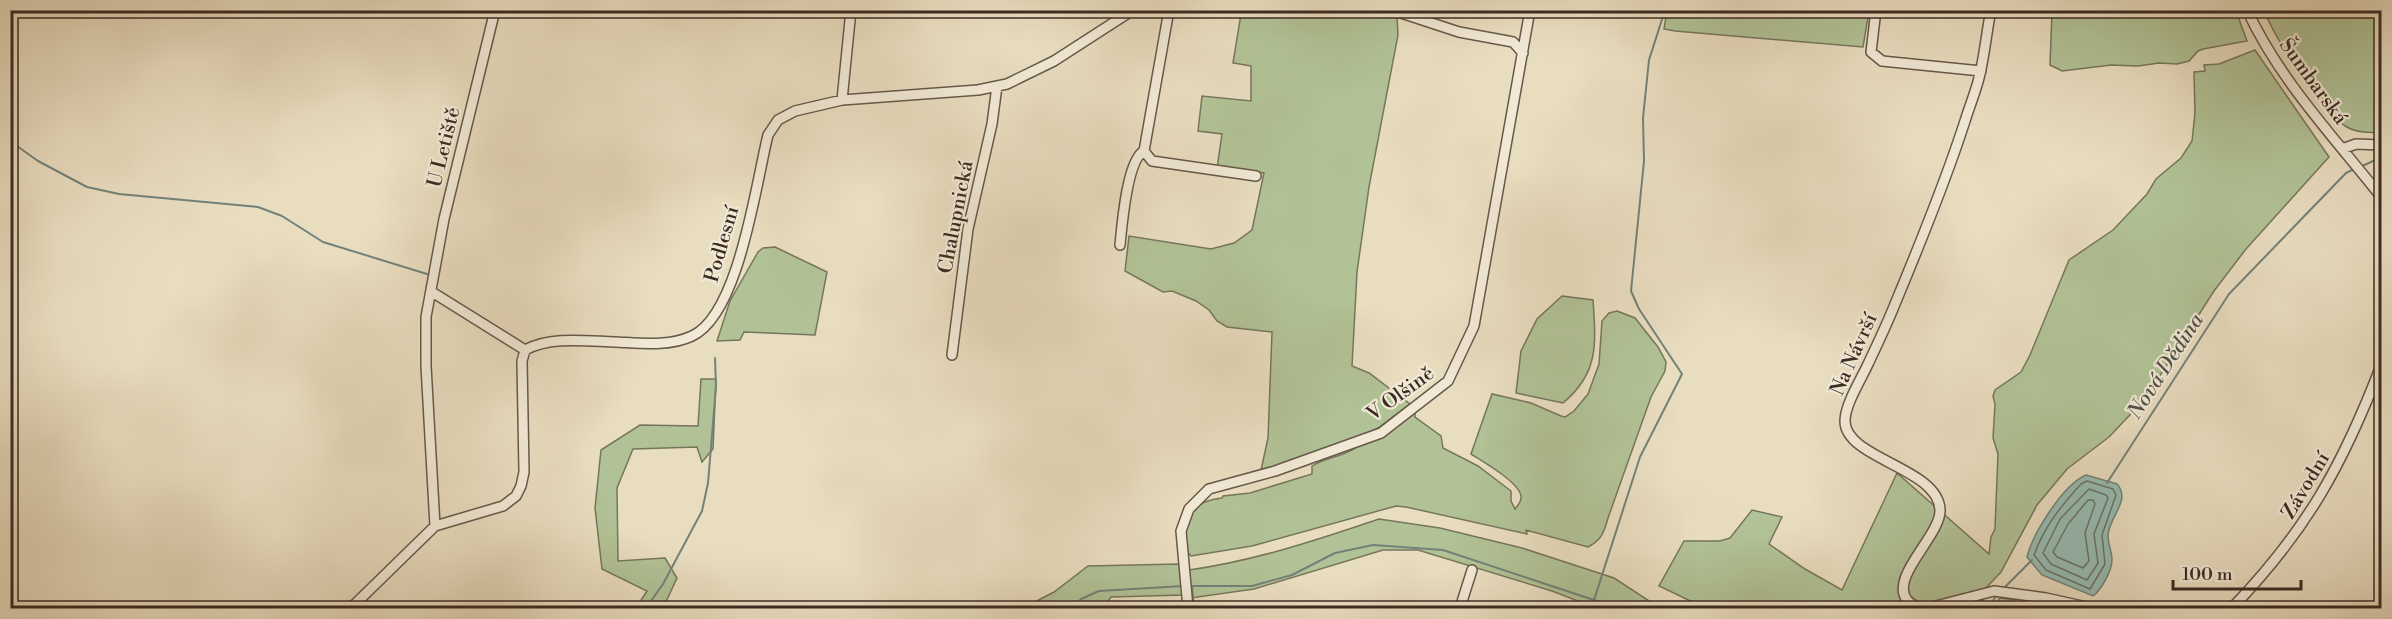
<svg xmlns="http://www.w3.org/2000/svg" width="2392" height="619" viewBox="0 0 2392 619" font-family="'Libre Bodoni',serif">
  <rect width="100%" height="100%" fill="#e9ddc0"/>
  <filter id="stains"><feTurbulence type="fractalNoise" baseFrequency=".00333" numOctaves="4"/><feColorMatrix values="0 0 0 0 .2 0 0 0 0 .09 0 0 0 0 .02 0 0 0 .5 -.17"/></filter>
  <radialGradient id="worn" r=".72"><stop offset=".6" stop-color="#630" stop-opacity="0"/><stop offset="1" stop-color="#630" stop-opacity=".3"/></radialGradient>
  <path fill="#b1c296" stroke="#76765c" stroke-width="1.5" d="M1248,10H1382L1397,17L1398,35L1369,187L1357,272L1352,366L1369,373L1410,404L1378,428L1319,457L1261,470L1268,438L1272,332L1227,327L1217,321L1209,310L1196,301L1172,291L1163,292L1125,271L1129,236L1211,249L1234,243L1252,230L1264,173L1217,168L1222,134L1198,131L1202,96L1251,101V66L1233,63L1241,14H1247Z
    M1667,11V10L1869,11L1863,47L1675,31L1664,29Z
    M2052,11H2236L2247,41L2203,49L2198,51L2189,61L2177,64L2159,63L2138,66L2111,65L2062,71L2050,65Z
    M2264,11H2381V132C2369,133 2356,133 2345,126C2318,107 2277,41 2264,11Z
    M2255,50L2329,157L2246,249L2214,291L2145,399L2109,437L2067,469L2037,505L2001,572L1984,590L1982,608H1705L1659,586L1684,541H1720L1730,538L1752,510L1782,517L1769,544L1805,569L1842,590L1897,473L1989,554L1991,537L1995,529L1998,454L1993,438L1995,404L1993,396L1995,390L2021,372L2030,355L2069,260L2113,230L2147,194L2156,179L2181,158L2192,141L2195,113L2194,72L2205,71L2204,65L2219,64Z
    M775,247L827,272L815,335L744,332L740,340L717,341L730,301L758,252L763,248Z
    M1562,296L1593,300C1596,344 1599,373 1563,403L1516,393L1521,351L1537,319Z
    M1617,311L1635,318L1658,347L1666,362L1665,371L1651,397L1608,518C1604,532 1602,540 1588,547L1526,530L1527,534L1406,507L1396,506L1252,546L1191,556L1184,548C1184,517 1189,502 1222,498L1223,496L1250,493L1312,474V466C1321,460 1332,458 1343,454C1369,443 1392,425 1415,408V417L1441,436L1443,448L1478,466L1511,491V501L1515,509C1518,505 1522,501 1521,496C1519,482 1482,461 1471,454L1492,394L1531,403L1561,416L1565,417L1574,411L1588,394L1599,364L1602,321L1609,313Z
    M701,379H716L713,449L702,462L697,447L633,449L617,488L618,561L665,558L677,578L663,608H636L647,591L602,569L595,508L601,450L640,425L698,426Z
    M1379,519L1440,528L1522,548L1614,578L1660,608H1596L1552,591L1418,550H1383L1254,589L1191,598L1189,570C1254,561 1317,540 1379,519Z
    M1179,564L1184,595L1111,597L1103,608H1023L1054,592L1088,566Z
    M2000,598L2016,600L2012,608H1992Z"/>
  <path fill="#97bcb2" stroke="#738279" stroke-width="1.5" d="M2086,475L2117,484C2132,500 2108,518 2108,536C2108,544 2112,552 2112,560C2112,571 2101,590 2093,596L2042,575L2027,557C2033,533 2063,485 2086,475Z"/>
  <g fill="none" stroke-linecap="round" stroke-linejoin="round">
    <path stroke="#6a746a" stroke-width="1.5" d="M2087,481L2113,489L2116,495L2102,535L2105,564L2090,589L2046,570L2034,555C2044,527 2061,506 2081,484Z
      M2089,489L2106,495L2108,498L2094,534L2098,563L2087,580L2051,564L2043,553L2060,519Z
      M2088,500H2093L2095,504L2085,533L2089,561L2083,568L2057,557L2053,552L2068,524Z"/>
    <path stroke="#738279" stroke-width="2" d="M10,141L38,161L87,187L119,194L258,207L282,216L323,242L427,274
      M2360,167L2382,157
      M2107,483L2229,294L2346,173L2354,169
      M1189,586H1252L1292,575L1335,553L1373,545L1443,550L1618,608
      M1192,586L1194,608
      M2004,588L2032,560
      M1594,600L1640,457L1682,374L1639,309L1631,291L1644,161L1643,118L1649,60L1665,10
      M646,608L663,584L702,511L708,483L716,387L715,358
      M1073,608L1081,599L1099,591L1183,586
      M1987,608L1998,594"/>
    <defs>
      <path id="minor" d="M1169,10L1144,151L1152,161L1256,176
        M1392,10L1459,32L1513,42L1523,53
        M1876,10L1871,52L1882,61L1981,71
        M1991,10C1987,30 1985,50 1981,69C1978,87 1970,104 1965,121C1945,183 1920,244 1895,304C1887,324 1878,343 1869,362C1862,378 1845,404 1845,421C1845,459 1939,468 1940,510C1941,535 1889,577 1907,600C1914,608 1923,608 1932,607L1994,591L2046,598L2091,608
        M2247,10C2280,81 2334,137 2382,198
        M842,100L851,10
        M2342,149L2356,144L2382,145
        M1120,245C1122,225 1127,160 1144,151
        M432,292L525,350
        M952,355L968,229L992,124L997,86
        M435,526L426,366V317L444,219L495,10
        M351,608L435,526L503,506L516,496L521,486L524,472L522,361L525,350C550,336 586,341 615,342C639,343 669,347 692,336C739,315 756,183 768,135L778,120L795,111L842,100L978,90L1007,84L1054,61L1133,10
        M1188,608L1181,531L1189,509L1209,489L1275,471L1381,433L1448,381L1474,326L1530,10
        M1460,608L1472,570
        M2232,608C2307,530 2343,465 2382,363"/>
    </defs>
    <use href="#minor" stroke="#67584a" stroke-width="12"/>
    <use href="#minor" stroke="#f1e9d6" stroke-width="9"/>
  </g>
  <g text-anchor="middle" stroke-width="4.5" stroke-linejoin="round" paint-order="stroke">
    <g font-size="20" fill="#3c2b23" stroke="#f1e9d6">
      <text transform="translate(2314 81) rotate(54)" y="7">Šumbarská</text>
      <text transform="translate(443 147) rotate(-76)" y="7">U Letiště</text>
      <text transform="translate(955 217) rotate(-79)" y="7">Chalupnická</text>
      <text transform="translate(721 244) rotate(-74)" y="7">Podlesní</text>
      <text transform="translate(1853 354) rotate(-66)" y="7">Na Návrší</text>
      <text transform="translate(1400 393) rotate(-36)" y="7">V Olšině</text>
      <text transform="translate(2305 485) rotate(-59)" y="7">Závodní</text>
    </g>
    <g font-size="21" font-style="italic" fill="#534f47" stroke="#f1e9d6">
      <text transform="translate(2165 366) rotate(-57)" y="7">Nová Dědina</text>
    </g>
  </g>
  <rect width="2392" height="619" fill="none" stroke="#e9ddc0" stroke-width="36"/>
  <rect x="12" y="12" width="2368" height="595" fill="none" stroke="#3c2b23" stroke-width="3"/>
  <rect x="18" y="18" width="2356" height="583" fill="none" stroke="#3c2b23" stroke-width="1.5"/>
  <path d="M2173 580v9h128v-9" fill="none" stroke="#3c2b23" stroke-width="3"/>
  <text x="2182" y="580" font-size="18" fill="#3c2b23" stroke="#f1e9d6" stroke-width="4.5" paint-order="stroke">100 m</text>
  <rect width="100%" height="100%" filter="url(#stains)"/>
  <rect width="100%" height="100%" fill="url(#worn)"/>
</svg>
